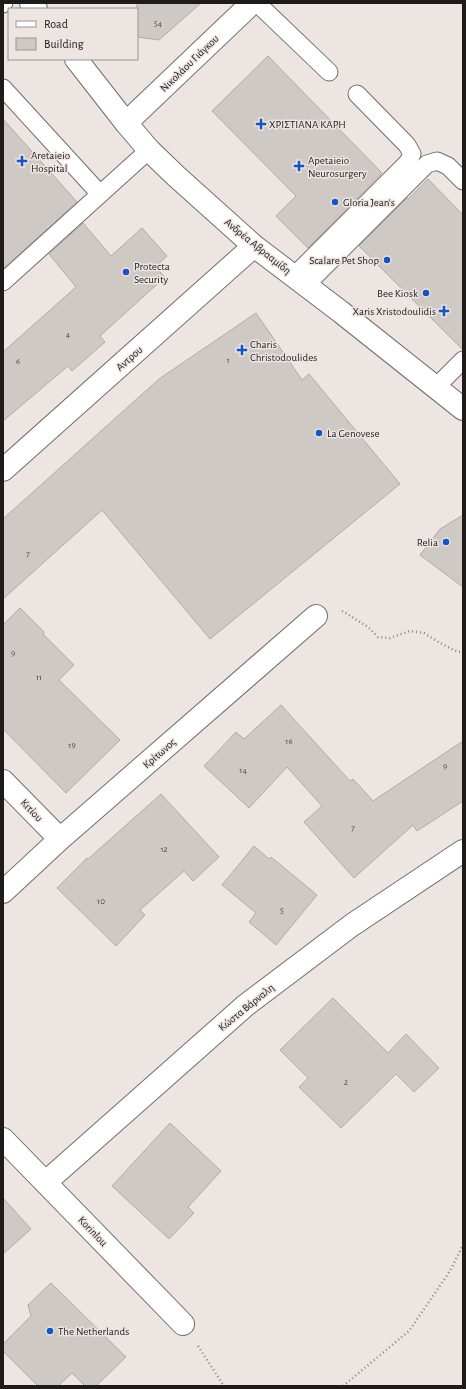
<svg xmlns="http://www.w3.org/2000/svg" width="466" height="1389" viewBox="0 0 466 1389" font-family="'Alegreya Sans',sans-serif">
  <rect width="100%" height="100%" fill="#ece5e2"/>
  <path fill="#cfc9c6" stroke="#b1aaa8" d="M137,3H201L159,40L137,37Z
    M268,56L382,173L308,248L276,216L296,196L212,111Z
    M3,119L77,202L3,269Z
    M428,179L463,215V350L359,246L407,198L408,199Z
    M83,223L111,256L142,228L167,256L155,267L165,277L100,336L105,342L72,371L68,366L3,421V352L76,287L49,254Z
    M256,313L302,380L309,374L400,484L210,639L102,510L3,599V519L159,379Z
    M463,515V587L420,555L440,529Z
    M20,608L44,632L43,634L74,665L59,680L120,740L66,793L3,729V625Z
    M281,705L350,781L353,779L373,801L463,741V801L417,831L413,825L354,878L304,822L322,806L287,767L249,808L204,766L236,732L244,739Z
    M161,794L219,857L193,881L184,871L140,910L145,915L116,946L57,888L87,858L88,859Z
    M254,846L269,859L271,857L317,895L276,945L249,922L256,913L222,885Z
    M333,998L388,1053L406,1034L439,1068L414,1092L396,1074L341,1128L299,1087L308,1078L280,1050Z
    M170,1123L221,1171L188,1207L194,1213L169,1239L112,1186Z
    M3,1198L31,1229L3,1254Z
    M51,1283L126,1357L96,1386H85L72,1373L58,1386H38L3,1351V1344L31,1316L28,1305Z"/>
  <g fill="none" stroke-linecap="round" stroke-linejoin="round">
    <defs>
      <path id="lane" d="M257,3L329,72
        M3,4L4,3
        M3,88L100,194
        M294,276L408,162L412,154L407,145L357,94
        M3,282L149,150
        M306,285L427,164L437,161L448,166L463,181
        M436,387L463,360"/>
      <path id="street" d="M126,123L252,3
        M3,470L254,246
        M3,781L60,839
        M3,892L60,839L316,616
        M3,1139L183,1324
        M46,1182L246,1005L352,925L463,851"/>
      <path id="secondary" d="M31,3L36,9
        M76,59L126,123L149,150L176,176L254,246L341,312L463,409"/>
    </defs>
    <use href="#lane" stroke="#746e6b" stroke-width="19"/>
    <use href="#street" stroke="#746e6b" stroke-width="24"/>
    <use href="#secondary" stroke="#746e6b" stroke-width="24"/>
    <path stroke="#8b8684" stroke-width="2.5" stroke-dasharray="1 3" stroke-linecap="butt" d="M342,611L344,612L368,627L378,637L390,638L410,631L424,633L440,643L458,652H463
      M198,1346L224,1386
      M343,1386L409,1331L450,1271L463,1245"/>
    <use href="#lane" stroke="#fff" stroke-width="17"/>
    <use href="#street" stroke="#fff" stroke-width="22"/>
    <use href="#secondary" stroke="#fff" stroke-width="22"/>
  </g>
  <g fill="#1853bf" stroke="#ece5e2" stroke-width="1.5">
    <path d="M259 118h4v4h4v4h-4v4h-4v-4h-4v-4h4z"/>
    <path d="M20 155h4v4h4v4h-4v4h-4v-4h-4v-4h4z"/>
    <path d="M297 160h4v4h4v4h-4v4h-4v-4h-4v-4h4z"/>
    <circle cx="335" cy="202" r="4"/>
    <circle cx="387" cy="260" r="4"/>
    <circle cx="126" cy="272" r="4"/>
    <circle cx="426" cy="293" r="4"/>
    <path d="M442 305h4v4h4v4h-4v4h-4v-4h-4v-4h4z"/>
    <path d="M240 344h4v4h4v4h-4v4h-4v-4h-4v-4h4z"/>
    <circle cx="319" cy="433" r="4"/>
    <circle cx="446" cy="542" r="4"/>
    <circle cx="50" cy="1331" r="4"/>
  </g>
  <g text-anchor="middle" stroke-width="3" stroke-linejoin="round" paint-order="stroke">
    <g font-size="9" fill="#4a4645">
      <text x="158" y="26">54</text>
      <text x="68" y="337">4</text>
      <text x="228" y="363">1</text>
      <text x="18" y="364">6</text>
      <text x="28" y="557">7</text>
      <text x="13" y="656">9</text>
      <text x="39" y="680">11</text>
      <text x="289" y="744">16</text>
      <text x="72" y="748">19</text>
      <text x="445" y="769">9</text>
      <text x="243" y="773">14</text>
      <text x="353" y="831">7</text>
      <text x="164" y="852">12</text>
      <text x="101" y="904">10</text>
      <text x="282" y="913">5</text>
      <text x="346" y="1085">2</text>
    </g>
    <g font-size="11" fill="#1e1b1a" stroke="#ece5e2">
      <text transform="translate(189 63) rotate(-44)" y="4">Νικολάου Γιάγκου</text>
      <text transform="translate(258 246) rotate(39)" y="4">Ανδρέα Αβρααμίδη</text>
      <text transform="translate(129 358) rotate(-42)" y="4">Αντρου</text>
      <text transform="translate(159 753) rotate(-41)" y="4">Κρίτωνος</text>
      <text transform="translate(32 810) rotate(46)" y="4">Κιτίου</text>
      <text transform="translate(246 1007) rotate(-39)" y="4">Κώστα Βάρναλη</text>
      <text transform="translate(93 1231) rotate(46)" y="4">Korinlou</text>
    </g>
    <g font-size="11" fill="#1e1b1a" stroke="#ece5e2" text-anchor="start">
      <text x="269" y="128">ΧΡΙΣΤΙΑΝΑ ΚΑΡΗ</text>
      <text x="31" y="159">Aretaieio<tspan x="31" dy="13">Hospital</tspan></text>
      <text x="308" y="164">Apetaieio<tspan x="308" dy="13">Neurosurgery</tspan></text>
      <text x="343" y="206">Gloria Jean's</text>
      <text x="379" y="264" text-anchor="end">Scalare Pet Shop</text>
      <text x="134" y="270">Protecta<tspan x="134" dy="13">Security</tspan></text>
      <text x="418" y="297" text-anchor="end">Bee Kiosk</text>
      <text x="436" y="315" text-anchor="end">Xaris Xristodoulidis</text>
      <text x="250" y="348">Charis<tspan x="250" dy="13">Christodoulides</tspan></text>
      <text x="327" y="437">La Genovese</text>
      <text x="438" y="546" text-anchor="end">Relia</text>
      <text x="58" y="1335">The Netherlands</text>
    </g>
  </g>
  <rect width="466" height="1389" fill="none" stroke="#1e1b1a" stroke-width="8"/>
  <rect x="8" y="8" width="130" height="52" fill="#ece5e2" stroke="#9a9492"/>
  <rect x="16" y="21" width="20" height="6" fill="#ffffff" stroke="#9a9492"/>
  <text x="44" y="28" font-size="12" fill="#1e1b1a">Road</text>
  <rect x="16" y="38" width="20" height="12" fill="#cfc9c6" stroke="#9a9492"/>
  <text x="44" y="48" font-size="12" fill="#1e1b1a">Building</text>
</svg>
